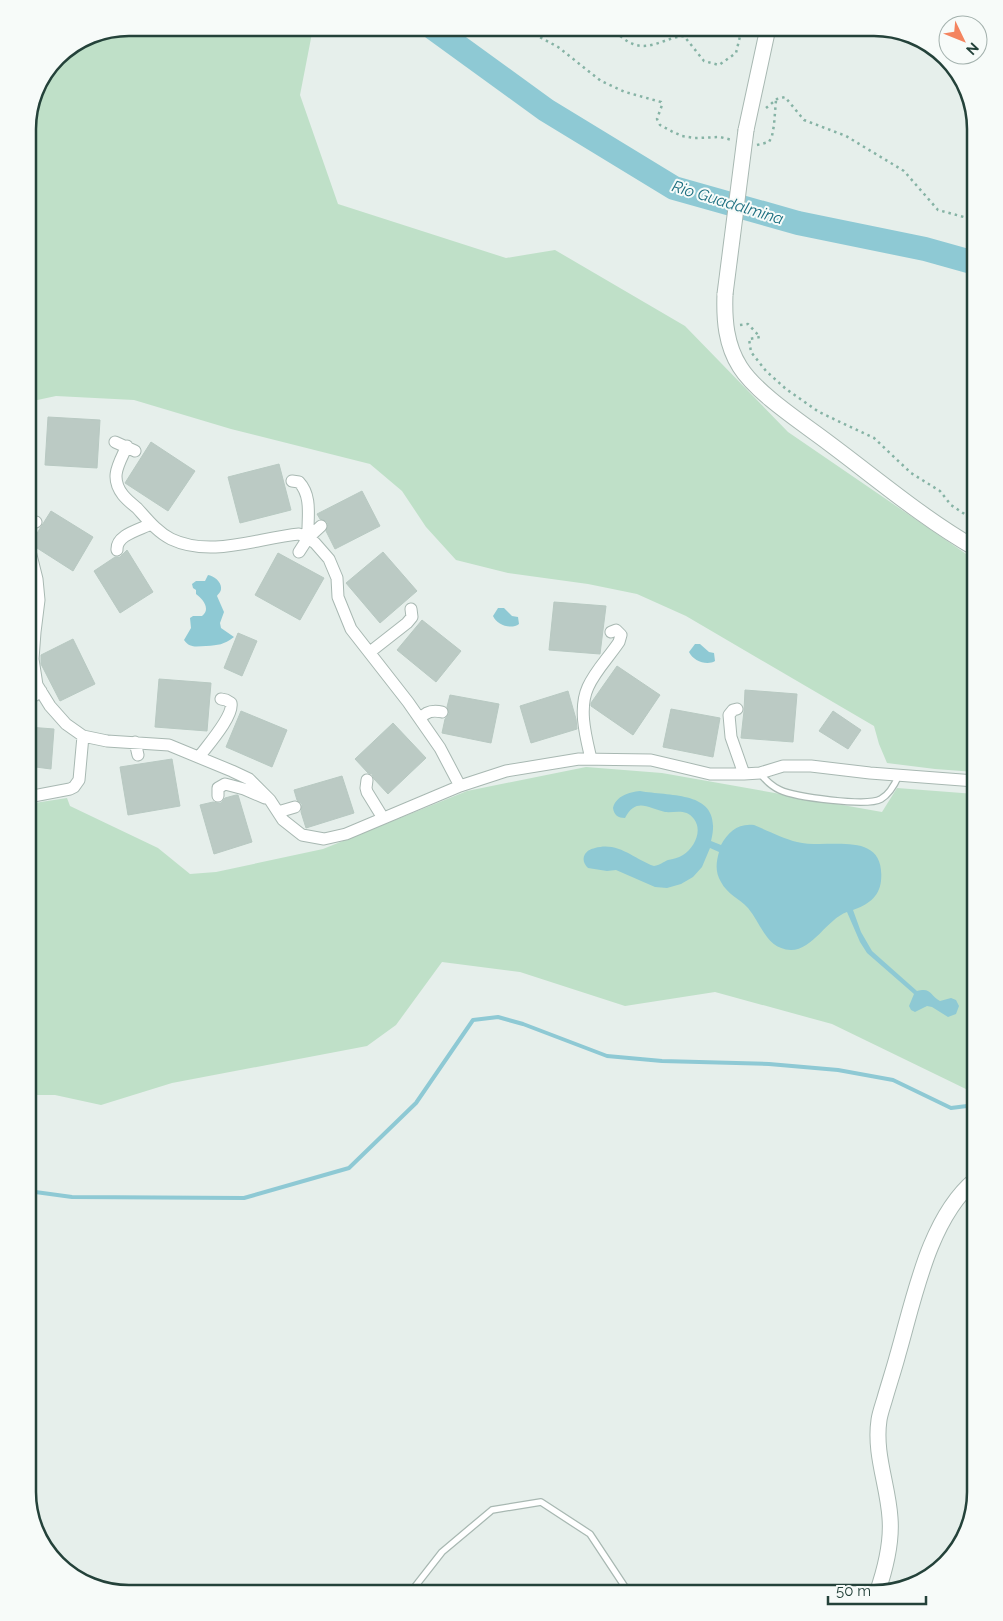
<svg xmlns="http://www.w3.org/2000/svg" width="1003" height="1621" viewBox="0 0 1003 1621" font-family="Raleway,sans-serif">
  <rect width="100%" height="100%" fill="#e6efeb"/>
  <path fill="#bfe0c8" d="M129,28H313L300,95L338,204L506,258L555,250L685,326L788,432L975,560V772L935,769L887,763L879,744L874,726L686,616L637,594L588,584L508,573L456,560L426,527L402,491L370,464L231,429L134,400L56,396L28,402V123L35,90L58,57L91,35Z
    M586,767L662,773L882,812L897,788L975,794V1089L970,1091L832,1024L715,992L625,1006L520,972L442,962L396,1025L367,1046L172,1083L101,1105L55,1095H28V804L67,798L70,806L158,848L190,874L216,872L323,849L467,791Z"/>
  <path fill="#8ec9d4" d="M208,575C214,576 222,582 221,589C221,592 218,594 217,596L224,612L220,623L221,628L234,637C223,645 219,645 206,646C198,646 190,649 184,640L191,628L190,618L193,616H202C211,609 203,599 196,594V590L193,588L192,584L196,581H205Z
    M498,608H504L512,616L518,617L519,624C511,630 497,625 493,616Z
    M695,644H700L709,652L714,653L715,661C707,666 693,661 689,652Z
    M640,791C673,797 724,790 711,841L721,845C728,832 738,823 754,825C766,830 784,839 797,842C828,850 886,828 881,881C879,898 867,905 853,910L861,932L872,951L917,991C932,987 930,996 940,1001L951,998L956,1000L959,1006L956,1014L948,1017L932,1007L927,1006L915,1012L911,1010L909,1006L914,994L867,953L860,942L847,912C827,919 813,950 791,950C766,949 761,923 748,908C740,899 727,894 721,882C715,872 716,863 719,852L710,848L702,867L693,877L681,884L667,888L655,887L616,870L607,871L588,868C584,864 582,859 585,854C588,850 591,849 595,848C618,841 634,859 654,866C660,865 663,862 668,860C673,859 678,858 683,855C694,848 703,831 694,819C686,808 675,813 665,812C648,808 636,797 625,818C618,818 614,815 613,808C616,796 629,792 640,791Z"/>
  <g fill="none" stroke-linecap="round" stroke-linejoin="round">
    <path stroke="#8ec9d4" stroke-width="4" d="M28,1191L72,1197L244,1198L349,1168L416,1103L473,1020L498,1017L523,1024L607,1056L662,1061L769,1064L838,1070L893,1080L951,1108L975,1105"/>
    <path stroke="#8ec9d4" stroke-width="24" d="M433,28L546,110L674,188L798,223L925,249L975,263"/>
  </g>
  <path fill="#bbcac4" stroke="#b8c9c2" d="M48,417L100,420L97,468L45,465Z
    M151,442L195,471L168,511L125,483Z
    M279,464L291,510L240,523L228,477Z
    M362,491L380,526L335,549L326,531L328,524L326,521L320,519L317,514Z
    M51,511L93,537L73,571L37,548L34,538Z
    M127,550L153,592L120,613L94,571L115,557H120Z
    M383,552L417,591L380,623L346,583Z
    M278,553L324,578L300,620L255,595Z
    M554,602L606,606L600,654L549,650Z
    M422,620L461,651L436,682L397,650Z
    M238,633L257,641L242,676L224,668Z
    M73,639L95,684L60,701L41,664V655Z
    M617,666L660,695L633,735L591,706V703Z
    M159,679L211,683L207,731L155,727Z
    M745,690L797,694L793,742L741,738L744,711Z
    M568,691L576,719L577,729L531,743L520,706Z
    M450,695L499,704L491,743L442,733L445,719L449,714L447,707Z
    M671,709L720,718L713,757L663,747Z
    M241,711L287,730L272,767L226,747Z
    M833,711L861,730L848,749L819,731Z
    M393,723L426,758L388,794L374,779L372,774L368,773L355,759Z
    M28,727L54,729L51,769L28,766Z
    M172,759L180,806L128,815L120,767Z
    M342,776L354,813L306,828L301,812L302,804L297,800L294,790Z
    M236,795H238L252,842L214,854L200,805L213,802L218,803H221L225,798Z"/>
  <g fill="none" stroke-linecap="round" stroke-linejoin="round">
    <defs>
      <path id="service" d="M760,773C766,781 771,786 780,790C795,797 867,807 881,799C890,794 895,784 899,775
        M410,1593L442,1552L492,1510L541,1502L590,1534L629,1593"/>
      <path id="minor" d="M115,442L135,451
        M127,446C119,464 109,477 123,495C127,500 132,504 137,508C147,519 157,532 171,539C211,558 257,538 299,534L308,538L315,543L329,559L337,578L338,597L351,629L408,702L440,748L460,786
        M292,481L299,482C313,497 307,519 308,538
        M28,524L36,522
        M28,543L37,579L39,600L35,632L33,659L37,685L50,706L66,724L83,736L107,741L169,745L232,771L249,779L270,800L283,820L302,835L324,839L346,834L460,786L506,771L579,759L651,760L710,774H744L760,773L783,766H811L870,773L975,781
        M117,550C116,535 139,530 151,524
        M299,552L308,538L321,526
        M370,652L407,623L412,617L411,609
        M28,700L41,691
        M737,709L733,710L729,715L731,737L744,774
        M420,719C426,711 433,710 442,712
        M135,742L138,755
        M199,757C207,746 234,716 231,703L226,700L221,699
        M591,759C586,737 578,709 588,687C595,671 609,657 619,642L621,635L616,630L611,632
        M367,780L366,788L367,792L383,818
        M218,796V788L225,784L244,789L265,798
        M28,797L70,789L74,787L79,780L83,736
        M278,812L295,807"/>
      <path id="tertiary" d="M746,130L768,28
        M725,294C724,320 726,345 740,367C757,394 804,424 830,444C877,479 924,519 975,548
        M877,1593C885,1570 892,1543 890,1518C888,1485 874,1454 879,1420C880,1413 883,1405 885,1398C889,1384 894,1369 898,1354C914,1299 929,1218 975,1180"/>
    </defs>
    <use href="#service" stroke="#a8b8b2" stroke-width="8"/>
    <use href="#minor" stroke="#a8b8b2" stroke-width="13"/>
    <use href="#tertiary" stroke="#a8b8b2" stroke-width="17"/>
    <path stroke="#86b3a5" stroke-width="2.5" stroke-dasharray="2.5 4" stroke-linecap="butt" d="M523,28L558,47L601,81L625,92L661,102L662,105L657,119L660,125L673,132L682,136L695,138L720,137L732,140
      M610,28C617,33 625,41 633,44C650,51 667,37 684,36L704,61L719,65L736,53L742,28
      M766,108L777,99L785,97L804,120L846,136L904,171L938,210L975,220
      M757,145L769,142L772,136L774,125L776,100
      M740,325L748,324L760,337L749,339L751,352L766,371L786,389L819,412L874,438L911,473L940,491L951,505L975,521"/>
    <use href="#service" stroke="#fff" stroke-width="5.5"/>
    <use href="#minor" stroke="#fff" stroke-width="11"/>
    <use href="#tertiary" stroke="#fff" stroke-width="15"/>
    <defs>
      <path id="tertiary-bridge" d="M725,294L746,130"/>
    </defs>
    <use href="#tertiary-bridge" stroke="#a8b8b2" stroke-width="17" stroke-linecap="butt"/>
    <use href="#tertiary-bridge" stroke="#fff" stroke-width="15"/>
  </g>
  <g text-anchor="middle" stroke-width="4" stroke-linejoin="round" paint-order="stroke">
    <g font-size="16" font-style="italic" fill="#1c6f80" stroke="#f7fbf9">
      <text transform="translate(728 202) rotate(17)" y="6">Rio Guadalmina</text>
    </g>
  </g>
  <path d="M0 0H1003V1621H0ZM129 36H874A93 93 0 0 1 967 129V1492A93 93 0 0 1 874 1585H129A93 93 0 0 1 36 1492V129A93 93 0 0 1 129 36Z" fill="#f7fbf9" fill-rule="evenodd"/>
  <path fill="none" stroke="#24423a" stroke-width="2.5" d="M129 36H874A93 93 0 0 1 967 129V1492A93 93 0 0 1 874 1585H129A93 93 0 0 1 36 1492V129A93 93 0 0 1 129 36Z"/>
  <g transform="translate(963 40) rotate(133)"><circle r="24" fill="#f7fbf9" stroke="#a3b1ad"/>
  <path d="M0-4L9 19L0 12L-9 19Z" fill="#f4845f"/>
  <text y="-8" font-size="14" font-weight="bold" text-anchor="middle" fill="#24423a">N</text>
  </g>
  <path d="M828 1596v8h98v-8" fill="none" stroke="#24423a" stroke-width="2.5"/>
  <text x="836" y="1596" font-size="15" fill="#24423a" stroke="#f7fbf9" stroke-width="4" paint-order="stroke">50 m</text>
</svg>
